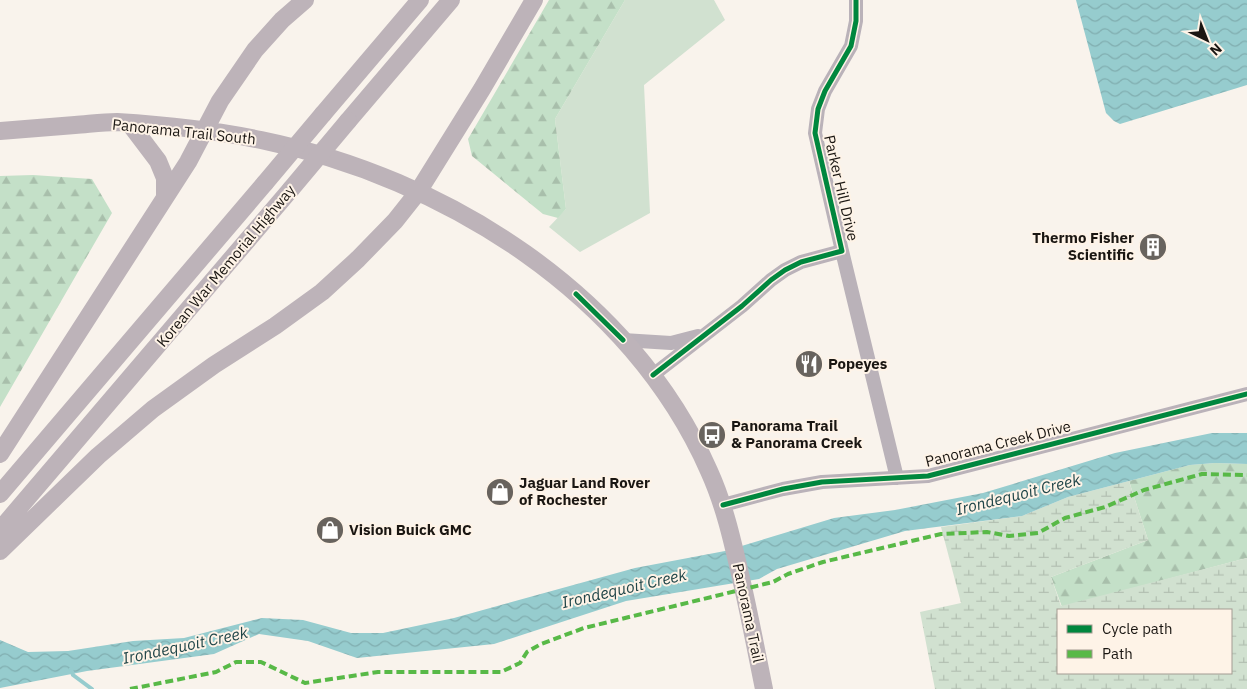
<svg xmlns="http://www.w3.org/2000/svg" width="1247" height="689" viewBox="0 0 1247 689" font-family="'IBM Plex Sans',sans-serif">
  <defs>
    <pattern id="forest-firs" width="22" height="20" patternUnits="userSpaceOnUse" patternTransform="scale(1.25)"><rect width="22" height="20" fill="#c4e0c8"/><path d="M5 1l3.5 6h-7zM16 11l3.5 6h-7z" fill="#a8bfab"/></pattern>
    <pattern id="wetland-marsh" width="20" height="14" patternUnits="userSpaceOnUse" patternTransform="scale(1.25)"><rect width="20" height="14" fill="#d1e1d0"/><path d="M1 5h8M5 5V1M11 12h8M15 12V8" fill="none" stroke="#b3c0b2"/></pattern>
    <pattern id="water-waves" width="16" height="10" patternUnits="userSpaceOnUse" patternTransform="scale(1.25)"><rect width="16" height="10" fill="#96ccce"/><path d="M0 5q4-4 8 0t8 0" fill="none" stroke="#81aeb0"/></pattern>
  </defs>
  <rect width="100%" height="100%" fill="#f9f3ec"/>
  <path fill="#d1e1d0" d="M625,0H714L725,20L644,85L650,213L580,252L549,227L566,209L555,119Z"/>
  <path fill="url(#forest-firs)" d="M549,0H625L555,119L566,209L558,218L543,214L472,156L468,139Z
    M33,175L92,179L112,213L0,407V176Z
    M1215,463L1247,464V558L1062,607L1051,577L1148,540L1129,481L1190,465Z"/>
  <path fill="url(#wetland-marsh)" fill-rule="evenodd" d="M1129,481L1148,540L1051,577L1061,606L1247,558V689H935L920,612L961,603L941,527L1022,516L1068,497ZM1058,610H1231V673H1058Z"/>
  <path fill="url(#water-waves)" d="M1076,0H1247V85L1120,124L1114,121L1106,113Z
    M1212,433H1247V464L1215,463L1190,465L1068,497L1022,516L905,531L777,569L759,579L626,601L494,644L357,658L308,641L259,634L214,654L87,671L0,688V640L28,652L68,651L133,641L184,638L262,618L303,620L351,633H383L454,618L635,568L725,551L834,518L895,510L983,493L1115,453Z"/>
  <g fill="none" stroke-linecap="round" stroke-linejoin="round">
    <path stroke="#96ccce" stroke-width="4" d="M71,669L73,675L92,689"/>
    <path stroke="#bab2b9" stroke-width="14" d="M842,251L897,478
      M623,340L671,343L698,336
      M653,375L742,306L771,280L785,270L801,262L842,251L815,133L818,109L825,91L851,46L856,21V0
      M723,505L783,489L822,482L928,476L1247,394"/>
    <path stroke="#bdb3b9" stroke-width="18" d="M323,114L420,0
      M348,121L451,0
      M130,124L158,161L165,178V198
      M0,131C25,129 50,127 75,125C89,124 103,122 117,122C165,125 214,130 261,140C446,178 631,294 709,471C724,504 732,539 740,574C749,612 756,650 764,689
      M0,454L188,162L220,101L255,50L282,20L305,0
      M0,494L265,183
      M0,530L291,189
      M0,551L98,456L153,409L214,365L275,326L322,292L358,259L395,221L418,192L482,89L534,0"/>
    <path stroke="#bdb3b9" stroke-width="18" d="M265,183L323,114
      M291,189L348,121"/>
    <path stroke="#58b947" stroke-width="4" stroke-dasharray="8 4" stroke-linecap="butt" d="M130,689L216,672L236,662H261L305,683L378,672H501L520,663L527,652L541,644L584,628L773,582L788,574L823,562L941,534L987,532L1009,536L1038,533L1065,518L1105,507L1144,490L1202,474L1247,475"/>
    <defs>
      <path id="cycleway" d="M576,294L623,340
        M653,375L742,306L771,280L785,270L801,262L842,251L815,133L818,109L825,91L851,46L856,21V0
        M723,505L783,489L822,482L928,476L1247,394"/>
    </defs>
    <use href="#cycleway" stroke="#fef3e7" stroke-width="8"/>
    <use href="#cycleway" stroke="#00873e" stroke-width="5"/>
  </g>
  <defs>
    <symbol id="building-disc" viewBox="-11 -11 22 22"><circle r="9.5" fill="#68635e" stroke="#fef3e7"/><path d="M-4-6H4V6H1V3H-1V6H-4ZM-2.5-4.3h1.7v1.8h-1.7ZM.8-4.3h1.7v1.8H.8ZM-2.5-1h1.7V.8h-1.7ZM.8-1h1.7V.8H.8Z" fill="#fff"/></symbol>
    <symbol id="restaurant-disc" viewBox="-11 -11 22 22"><circle r="9.5" fill="#68635e" stroke="#fef3e7"/><path d="M-5-6h1v4h1v-4h1v4h1v-4h1v5L-1.5 .5V6h-2V.5L-5-1ZM5-6V6H3V1.5H1.5Q1.5-4 5-6Z" fill="#fff"/></symbol>
    <symbol id="bus-disc" viewBox="-11 -11 22 22"><circle r="9.5" fill="#68635e" stroke="#fef3e7"/><path d="M-5-6H5V4H4V6H2V4H-2V6H-4V4H-5ZM-3.5-4V0h7V-4ZM-3.5 1.2v1.5H-2V1.2ZM2 1.2v1.5H3.5V1.2Z" fill="#fff"/></symbol>
    <symbol id="shop-disc" viewBox="-11 -11 22 22"><circle r="9.5" fill="#68635e" stroke="#fef3e7"/><path d="M-5-2.5h2.3a2.7 3.5 0 0 1 5.4 0H5L5.5 6h-11ZM-1.5-2.5h3a1.5 2.3 0 0 0-3 0Z" fill="#fff"/></symbol>
  </defs>
  <g fill-rule="evenodd">
    <use href="#building-disc" x="1137" y="231" width="32" height="32"/>
    <use href="#restaurant-disc" x="793" y="348" width="32" height="32"/>
    <use href="#bus-disc" x="696" y="419" width="32" height="32"/>
    <use href="#shop-disc" x="484" y="476" width="32" height="32"/>
    <use href="#shop-disc" x="314" y="514" width="32" height="32"/>
  </g>
  <g text-anchor="middle" stroke-width="4" stroke-linejoin="round" paint-order="stroke">
    <g font-size="15" fill="#1a1612" stroke="#fef3e7">
      <text transform="translate(184 132) rotate(6)" y="5">Panorama Trail South</text>
      <text transform="translate(841 188) rotate(77)" y="5">Parker Hill Drive</text>
      <text transform="translate(226 266) rotate(-50)" y="5">Korean War Memorial Highway</text>
      <text transform="translate(998 444) rotate(-14)" y="5">Panorama Creek Drive</text>
      <text transform="translate(748 613) rotate(78)" y="5">Panorama Trail</text>
    </g>
    <g font-size="15" font-weight="bold" fill="#1a1612" stroke="#fef3e7" text-anchor="start">
      <text x="1134" y="243" text-anchor="end">Thermo Fisher<tspan x="1134" dy="17">Scientific</tspan></text>
      <text x="828" y="369">Popeyes</text>
      <text x="731" y="431">Panorama Trail<tspan x="731" dy="17">&amp; Panorama Creek</tspan></text>
      <text x="519" y="488">Jaguar Land Rover<tspan x="519" dy="17">of Rochester</tspan></text>
      <text x="349" y="535">Vision Buick GMC</text>
    </g>
    <g font-size="16" font-style="italic" fill="#1f4548" stroke="#fef3e7">
      <text transform="translate(1018 494) rotate(-14)" y="6">Irondequoit Creek</text>
      <text transform="translate(624 588) rotate(-13)" y="6">Irondequoit Creek</text>
      <text transform="translate(185 645) rotate(-12)" y="6">Irondequoit Creek</text>
    </g>
  </g>
  <rect x="1057" y="609" width="175" height="65" fill="#fef3e7" stroke="#a39b92"/>
  <rect x="1067" y="625" width="25" height="8" fill="#00873e" stroke="#a39b92"/>
  <text x="1102" y="634" font-size="15" fill="#1a1612">Cycle path</text>
  <rect x="1067" y="650" width="25" height="8" fill="#58b947" stroke="#a39b92"/>
  <text x="1102" y="659" font-size="15" fill="#1a1612">Path</text>
  <g transform="translate(1207 40) rotate(137)" stroke="#fef3e7" stroke-width="4" paint-order="stroke">
  <path d="M0-4L9 19L0 12L-9 19Z" fill="#1a1612"/>
  <text y="-8" font-size="14" font-weight="bold" text-anchor="middle" fill="#1a1612">N</text>
  </g>
</svg>
